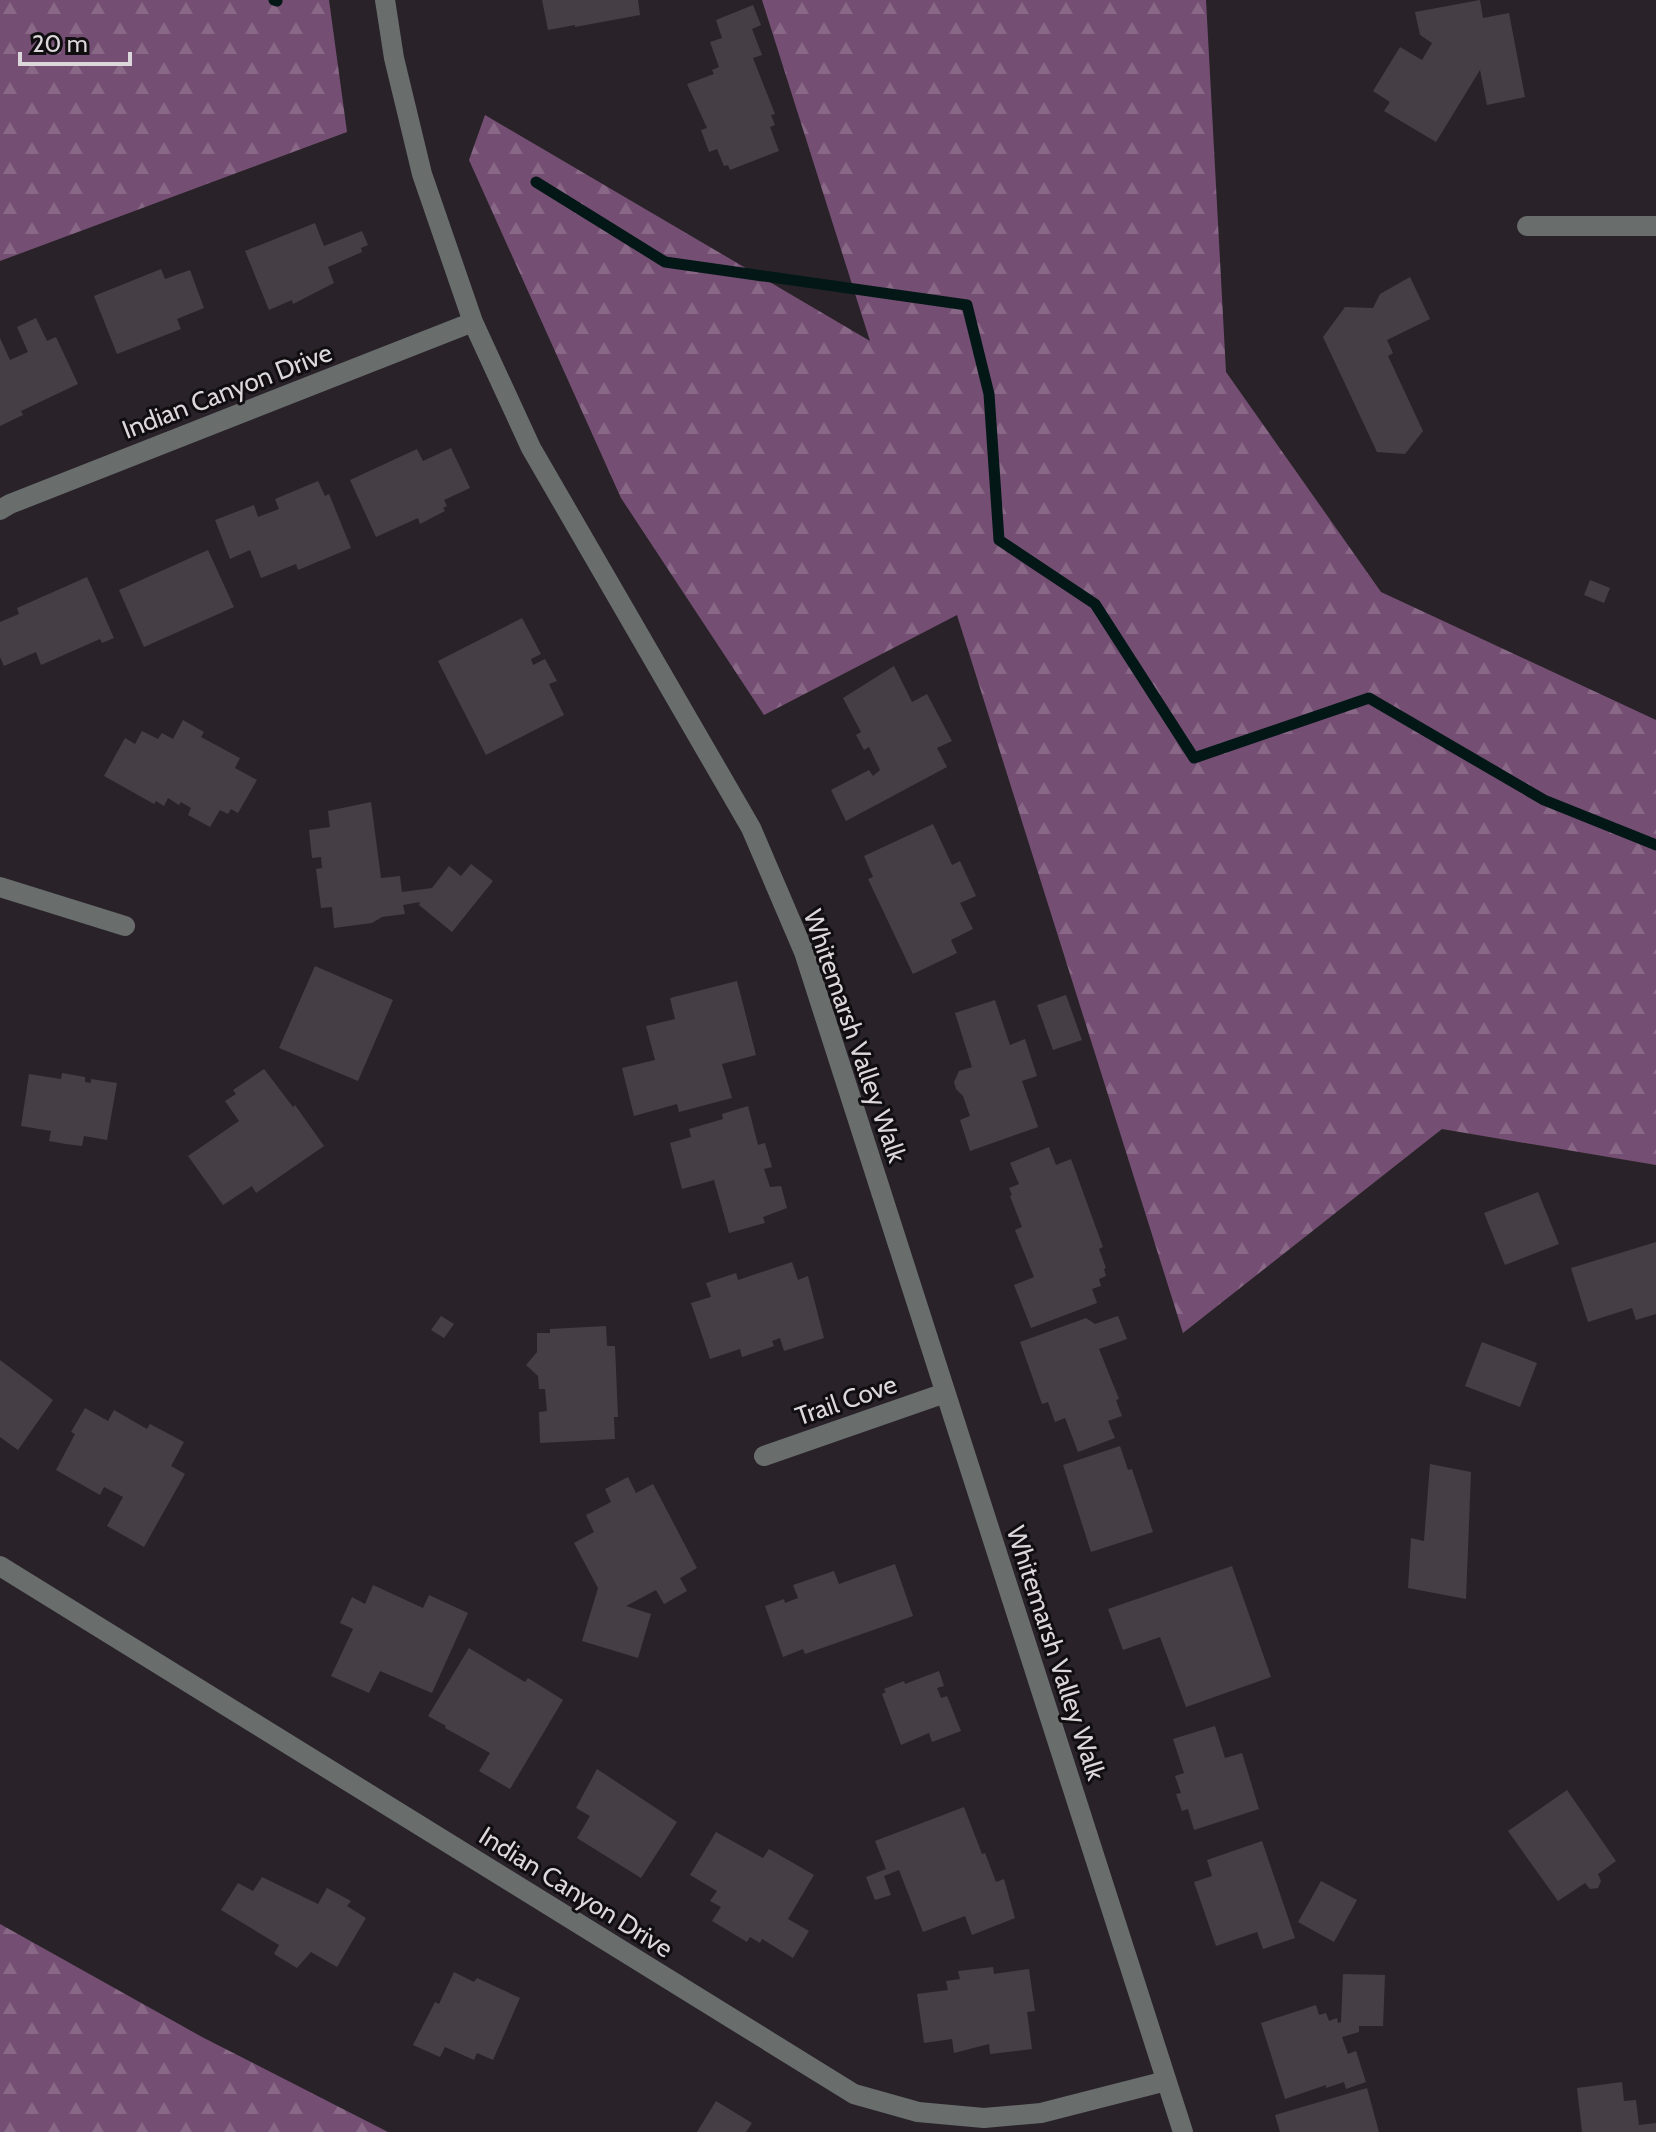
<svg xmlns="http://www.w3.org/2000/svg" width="1656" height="2132" viewBox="0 0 1656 2132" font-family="Cabin,sans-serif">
  <defs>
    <pattern id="forest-firs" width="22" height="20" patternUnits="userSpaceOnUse" patternTransform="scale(2)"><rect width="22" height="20" fill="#754f73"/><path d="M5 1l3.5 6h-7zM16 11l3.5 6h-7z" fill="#886886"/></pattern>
  </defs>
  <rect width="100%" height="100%" fill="#292329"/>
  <path fill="url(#forest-firs)" d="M0,0H329L347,132L0,261Z
    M762,0H1206L1226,372L1381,592L1656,720V1165L1442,1129L1183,1333L957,615L764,715L621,498L469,160L485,115L870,341Z
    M0,1924L202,2037L388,2132H0Z"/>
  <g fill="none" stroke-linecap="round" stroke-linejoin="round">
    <path stroke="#021716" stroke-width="11" d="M274,0L277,1
      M536,182L665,262L967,305L989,394L999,540L1095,604L1194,758L1369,698L1544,800L1656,845"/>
  </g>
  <path fill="#453f45" d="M542,0H638L640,15L575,27V25L548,30Z
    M1480,0L1483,18L1509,13L1525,97L1487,105L1480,70L1436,142L1384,111L1390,102L1373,91L1400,47L1422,60L1432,43L1420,35L1415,12Z
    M753,5L761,25L752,29L762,55L753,58L775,114L771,115L775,125L770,127L779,151L730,170L728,165L724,166L717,149L709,152L701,130L707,128L687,84L714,74L712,70L719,67L710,42L722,38L716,20Z
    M315,223L324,246L362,231L368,245L361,248L362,252L328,267L334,283L293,304L292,300L269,310L245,251Z
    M161,269L165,279L190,270L204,308L177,319L181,329L117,354L94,296Z
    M1410,277L1430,319L1387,340L1393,353L1388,356L1423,431L1405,454L1377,452L1323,337L1345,307L1373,308L1380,294Z
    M36,318L47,341L56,337L78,384L21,411L23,415L0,426V338L10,360L28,352L17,327Z
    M451,448L470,488L444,500L447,506L443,508L445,511L420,524L418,518L376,537L350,480L417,449L423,461Z
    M318,481L325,496L329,494L351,548L298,570L296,564L261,578L250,550L230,559L215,520L254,505L258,517L279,509L275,499Z
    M208,550L234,607L144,647L119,590Z
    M87,577L114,638L102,643L100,639L41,665L36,652L4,666L0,657V622L19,614L17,608Z
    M1590,580L1610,588L1604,603L1584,595Z
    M522,618L541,654L531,659L533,665L545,659L557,681L549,684L564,715L486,755L438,661Z
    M894,666L912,702L927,694L952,741L937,748L947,767L846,821L831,790L869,770L873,776L880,770L869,747L864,750L856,735L861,732L843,698Z
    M183,720L204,732L201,737L240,758L235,768L257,780L238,813L231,809L228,814L220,810L210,827L188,815L191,808L181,802L179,805L168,798L164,806L156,801L154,804L104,776L125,738L135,744L142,731L158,739L162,733L173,739Z
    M371,802L381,878L400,876L402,892L432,888L449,866L461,876L471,864L493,881L452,932L419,905L420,902L403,905L405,914L382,917L372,923L334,928L332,907L321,908L316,869L322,868L321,857L312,858L309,830L330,827L328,811Z
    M933,824L952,865L960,861L976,896L960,903L973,929L951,940L957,953L913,974L868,879L873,877L864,856Z
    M315,966L393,1000L358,1081L279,1048Z
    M737,981L756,1055L722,1064L732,1098L679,1112L677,1104L634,1116L622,1068L655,1060L646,1026L675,1019L670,998Z
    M1066,995L1082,1040L1053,1050L1037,1005Z
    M995,1000L1010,1045L1025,1039L1037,1076L1022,1081L1038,1127L970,1151L960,1120L970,1116L963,1096L956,1089L954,1082L959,1071L972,1067L955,1013Z
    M264,1069L293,1107L295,1105L324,1146L256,1193L252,1186L223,1205L188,1156L239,1121L225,1101L236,1094L233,1090Z
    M62,1073L85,1077V1082L91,1083V1079L117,1083L107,1140L84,1136L82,1146L66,1144L49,1141L51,1131L21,1126L29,1074L61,1079Z
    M748,1106L758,1145L765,1143L772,1167L764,1169L770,1187L781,1186L787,1208L763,1217L765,1223L729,1233L714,1180L682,1189L670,1143L691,1137L689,1129L723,1119L722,1114Z
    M1049,1147L1056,1165L1071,1159L1103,1247L1099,1249L1106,1268L1104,1269L1106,1276L1099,1279L1101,1286L1092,1289L1097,1303L1031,1328L1014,1285L1034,1277L1015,1230L1022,1227L1010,1196L1012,1195L1009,1188L1019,1184L1010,1163Z
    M1538,1192L1559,1244L1505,1265L1484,1213Z
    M1656,1242V1314L1636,1320L1632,1308L1588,1322L1571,1268Z
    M792,1262L798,1280L808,1276L824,1338L784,1351L780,1338L772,1341L774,1346L742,1357L740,1349L710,1359L691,1303L711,1297L706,1283L736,1273L738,1280Z
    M441,1316L454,1324L444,1338L431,1330Z
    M1118,1316L1127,1339L1099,1349L1119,1399L1116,1400L1122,1416L1108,1421L1115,1438L1078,1452L1065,1418L1055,1422L1048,1402L1042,1404L1020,1342L1086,1318L1095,1324Z
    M606,1326L607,1346H615L618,1417H614L615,1439L540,1443L539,1412L547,1411L545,1389H539L538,1376L526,1365L537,1352V1333H550V1329Z
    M1482,1342L1537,1363L1520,1407L1465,1386Z
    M0,1360L53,1400L18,1450L0,1437Z
    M85,1408L108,1421L114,1410L147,1429L150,1424L184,1442L171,1466L185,1474L144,1547L107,1526L123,1497L104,1487L100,1495L56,1470L75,1434L71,1432Z
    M1120,1446L1128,1470L1132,1469L1153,1532L1091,1552L1063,1465Z
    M1430,1464L1471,1472L1466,1599L1408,1588L1411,1538L1424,1541Z
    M628,1477L636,1493L653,1484L697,1568L680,1578L687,1591L664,1604L656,1590L626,1606L651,1614L638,1658L582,1641L598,1588L574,1543L594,1532L586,1515L611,1502L605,1489Z
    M895,1564L913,1616L805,1654L803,1649L783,1657L765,1606L784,1599L785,1603L798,1598L793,1585L834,1571L839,1584Z
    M1232,1566L1271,1677L1186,1707L1160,1637L1123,1650L1108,1609Z
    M373,1585L423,1608L429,1595L468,1613L432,1693L380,1671L369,1693L331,1676L353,1629L340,1623L352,1597L365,1604Z
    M469,1648L525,1682L528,1678L563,1700L510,1789L479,1771L490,1753L445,1728L446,1726L428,1716Z
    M939,1671L944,1686L937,1688L941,1698L947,1696L961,1731L932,1742L929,1733L901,1745L882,1694L886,1692L884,1689L904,1681L905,1684Z
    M1215,1726L1225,1758L1242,1753L1259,1809L1194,1830L1188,1809L1182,1811L1176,1794L1181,1793L1175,1776L1184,1773L1173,1739Z
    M597,1769L677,1822L641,1878L577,1838L590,1816L576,1808Z
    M1567,1790L1616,1861L1598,1874L1601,1881L1598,1888L1590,1889L1585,1883L1558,1901L1508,1831Z
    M964,1807L982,1854L985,1853L996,1882L1004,1879L1015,1918L972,1935L965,1916L923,1932L899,1870L884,1876L891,1895L875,1900L866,1877L886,1869L875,1841Z
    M716,1832L763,1858L769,1849L814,1875L788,1919L809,1931L793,1958L762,1939L760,1943L750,1937L747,1942L712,1921L721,1907L710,1901L717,1891L690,1875Z
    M1262,1841L1295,1938L1263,1949L1257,1932L1216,1946L1194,1882L1212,1876L1207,1860Z
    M262,1877L318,1904L327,1888L351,1901L347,1906L366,1918L337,1967L311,1952L297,1968L274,1954L279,1945L221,1910L238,1883L253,1891Z
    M1321,1881L1357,1900L1334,1942L1298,1922Z
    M993,1967L994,1974L1029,1969L1035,2011L1027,2012L1032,2049L990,2054L989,2044L954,2053L952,2039L924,2043L917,1994L948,1990L946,1981L960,1979L958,1971Z
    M454,1972L474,1982L477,1978L520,1998L493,2060L477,2053L474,2060L445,2047L440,2057L413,2045L435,2002L439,2004Z
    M1343,1974L1385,1975L1383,2026H1359V2032L1342,2037L1348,2054L1356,2051L1366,2082L1346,2089L1344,2082L1326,2088V2085L1285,2099L1261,2023L1316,2005L1319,2015L1326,2013L1329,2021L1337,2018L1338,2023L1341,2022Z
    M1622,2082L1624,2101L1636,2100L1639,2125L1656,2123V2132H1582L1577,2088Z
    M1367,2088L1379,2132H1280L1275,2115Z
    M716,2101L752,2123L746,2132H697Z"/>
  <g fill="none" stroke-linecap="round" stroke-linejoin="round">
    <path stroke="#696e6d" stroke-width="20" d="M385,0L394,58L422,174L473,322L531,448L751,828L804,952L1183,2132
      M1527,226H1656
      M0,510L10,504L473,322
      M0,887L125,926
      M764,1456L945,1393
      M0,1566L854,2094L918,2112L984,2118L1041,2113L1166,2081"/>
  </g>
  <g text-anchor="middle" stroke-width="6" stroke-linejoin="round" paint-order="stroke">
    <g font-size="26" fill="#dbd7da" stroke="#100e10">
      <text transform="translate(227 391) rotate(-21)" y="9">Indian Canyon Drive</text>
      <text transform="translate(855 1036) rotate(71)" y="9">Whitemarsh Valley Walk</text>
      <text transform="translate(846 1400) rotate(-19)" y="9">Trail Cove</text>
      <text transform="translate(1056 1653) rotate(72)" y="9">Whitemarsh Valley Walk</text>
      <text transform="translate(576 1892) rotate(32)" y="9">Indian Canyon Drive</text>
    </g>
  </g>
  <path d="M20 52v12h110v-12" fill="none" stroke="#dbd7da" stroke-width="4"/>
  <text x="32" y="52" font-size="24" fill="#dbd7da" stroke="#100e10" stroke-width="6" paint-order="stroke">20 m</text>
</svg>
